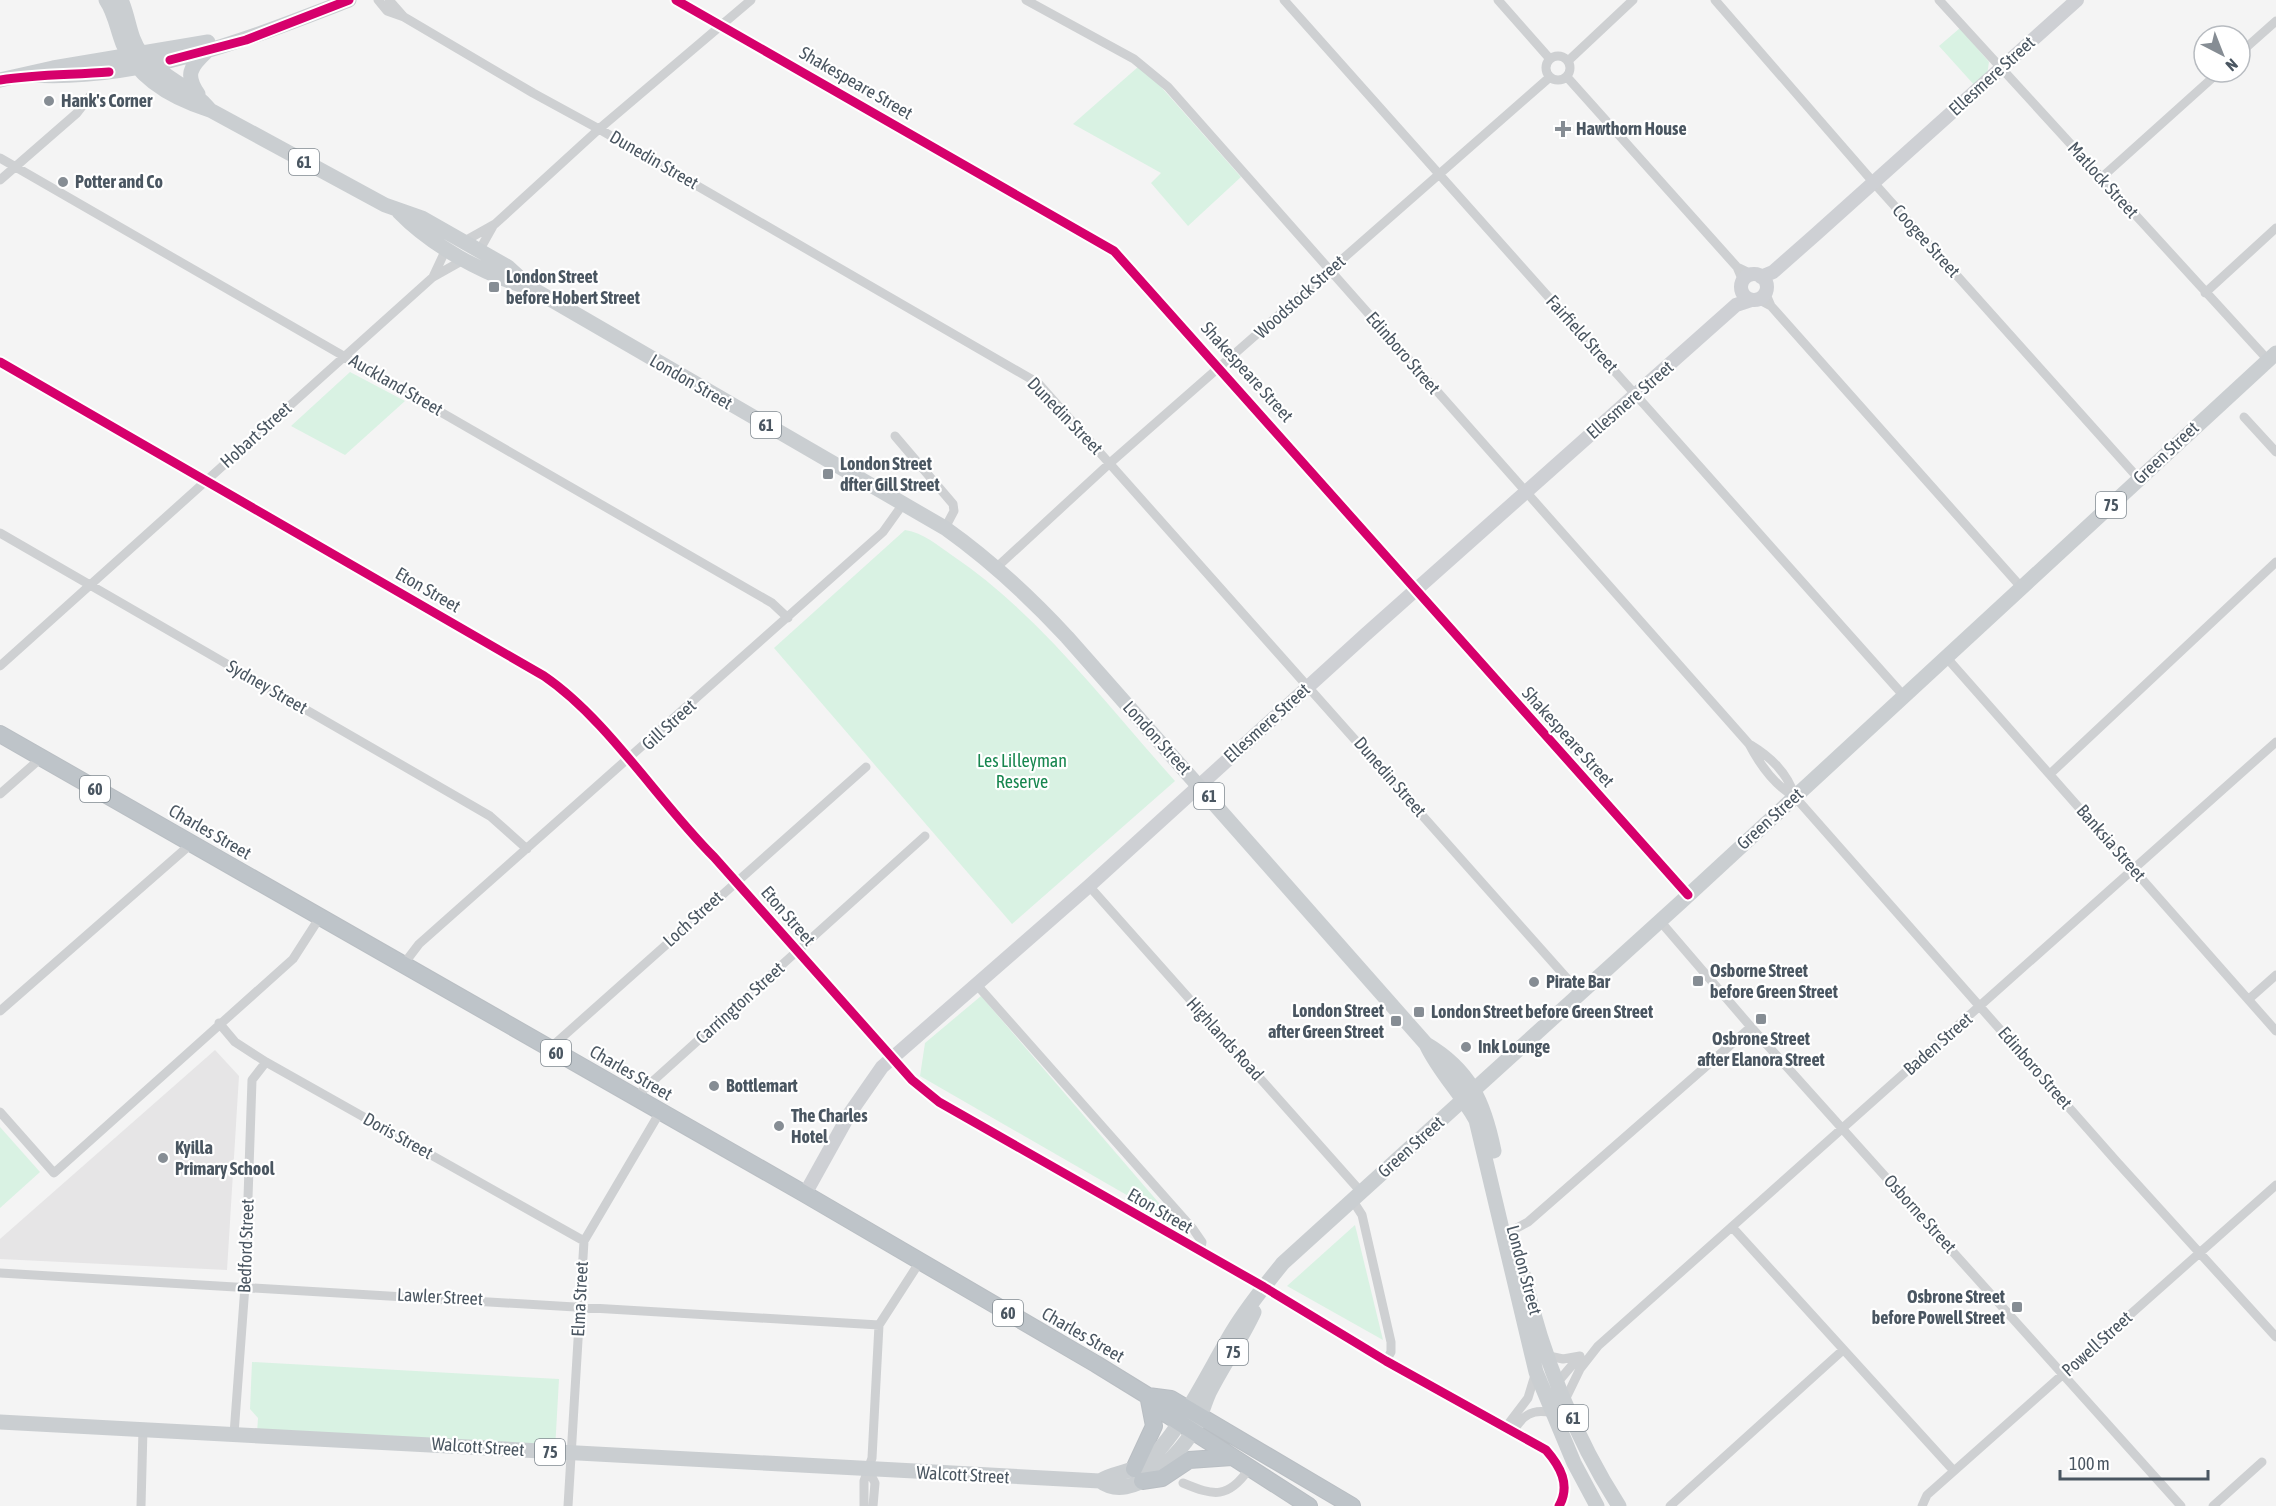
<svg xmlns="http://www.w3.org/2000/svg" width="2276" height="1506" viewBox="0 0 2276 1506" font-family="'Asap Condensed',sans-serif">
  <rect width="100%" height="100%" fill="#f4f4f4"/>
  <path fill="#e6e5e6" d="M215,1050L239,1076L227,1270L0,1259V1239Z"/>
  <path fill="#d9f2e3" d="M1960,28L1989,62L1987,75L1976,87L1939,46Z
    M1138,67L1154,79L1241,177L1188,226L1151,183L1161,173L1073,124Z
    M350,372L405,401L345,455L291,426Z
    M905,530C924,533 937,545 953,556C1040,615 1105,703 1175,781L1012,924L774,648Z
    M981,996L1177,1224L920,1076L925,1043Z
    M0,1127L40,1172L0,1208Z
    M1355,1225L1383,1340L1287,1286Z
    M252,1362L559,1379L555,1450L257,1433L258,1418L250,1409Z"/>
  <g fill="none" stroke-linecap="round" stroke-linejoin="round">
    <defs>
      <path id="highway" d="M0,734L805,1194L1096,1364L1148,1396L1163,1412L1309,1506
        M1148,1396L1171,1399L1352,1506
        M1134,1469L1154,1426L1149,1400
        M1142,1481L1162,1478L1189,1460L1232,1457"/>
    </defs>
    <use href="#highway" stroke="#b9bec3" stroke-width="18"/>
    <path stroke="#ced0d2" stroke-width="9" d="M378,0L387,11L404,17L533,93L599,129L1038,383L1580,993
      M389,0L404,17
      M676,0L1114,251L1688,895
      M1026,0L1134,59L1168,87L1749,744C1760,765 1774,785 1795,797L2117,1162L2276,1337
      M1284,0L1903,695
      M1498,0L1550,59
      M1715,0L1874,183L2139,479
      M1939,0L2268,360
      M2240,53L2276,21
      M1546 68a12 12 0 1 1 24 0a12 12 0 1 1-24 0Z
      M1568,61L1633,0
      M1567,77L1737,267L1743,281
      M0,158L772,603L788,618
      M2101,178L2219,72
      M0,180L77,113L90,96
      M463,242L495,224L599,129L751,0
      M479,251L493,226
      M1737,267L1754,275
      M433,277L447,247
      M1765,292L1771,306
      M2205,293L2276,228
      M1758,299L1771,306L2021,587
      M0,362L544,676C607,719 658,801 714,857L912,1080L939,1102L1264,1287L1386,1361L1546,1450C1560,1466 1571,1485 1559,1506
      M2244,417L2276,452
      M895,436L953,504L954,511L945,528
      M0,533L490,816L527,849
      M997,567L1110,463L1550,77
      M1946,657L2276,1031
      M0,666L433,277L465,259
      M1751,745C1771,757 1788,774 1795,797
      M2050,774L2276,562
      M0,794L41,758
      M1089,886L1362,1193
      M1660,921L1751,1027L2181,1506
      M403,965L419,944L883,532L903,504
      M977,985L1193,1229L1202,1242L1200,1252
      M2249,999L2276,975
      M0,1011L191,844
      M219,1023L235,1042L266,1062L584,1241
      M549,1049L866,767
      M637,1099L643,1090L925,836
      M0,1112L54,1173L293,959L320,917
      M1353,1201L1362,1215L1391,1342V1352L1386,1361
      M1732,1227L1954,1471
      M1504,1232L1513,1230L1528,1222L1751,1027
      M0,1273L879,1325
      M1549,1356L1563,1359L1580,1356
      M1557,1383L1579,1357
      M1565,1400L1580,1369L1598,1346L2276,742
      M1506,1427L1528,1398L1535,1375
      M1514,1431C1522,1415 1533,1408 1552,1413
      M234,1434L245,1286L252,1080L266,1062
      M868,1469L875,1483L873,1506
      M1183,1483C1214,1496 1228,1499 1249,1469
      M141,1506L143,1429
      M568,1506L584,1241L660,1112
      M864,1506V1481L872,1458L879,1325L919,1263
      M1670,1506L1843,1350
      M1922,1506L1927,1495L2276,1185
      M2213,1506L2262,1462"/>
    <path stroke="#ced0d4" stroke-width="14" d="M1741 287a13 13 0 1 1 26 0a13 13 0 1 1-26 0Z
      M1761,277L1773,272L1815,235L2077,0
      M805,1194L850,1113L882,1067L1089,886L1365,635L1736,305L1751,300"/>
    <path stroke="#caced1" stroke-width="15" d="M106,0C115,13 117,29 123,44C138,79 175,99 210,110L385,205L422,218L508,267L531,288L945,528C990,560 1029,596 1067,637L1426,1044C1439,1072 1461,1093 1476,1120L1536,1372L1574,1463L1597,1506
      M121,0C129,17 129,38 141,53C160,77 190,85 210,110
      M30,75C141,82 248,39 349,0
      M0,80L53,68L208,42
      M198,94C185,75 190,67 206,52
      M399,212C432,246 482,273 527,287
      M1426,1044C1470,1070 1484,1102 1494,1151
      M1524,1276C1542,1355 1575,1438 1619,1506
      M0,1422L1100,1481C1132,1505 1178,1456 1193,1431C1201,1419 1203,1406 1209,1393C1223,1365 1241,1340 1254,1312
      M1100,1481C1114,1472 1132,1473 1146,1462C1179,1436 1211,1366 1234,1329C1248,1306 1266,1284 1283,1263L1681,902L2276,353"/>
    <use href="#highway" stroke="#bec4c9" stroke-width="16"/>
    <defs>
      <path id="cycleway" d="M676,0L1114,251L1688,895
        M170,60L246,40L349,0
        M0,80C36,74 72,75 109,72
        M0,362L544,676C607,719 658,801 714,857L912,1080L939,1102L1264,1287L1386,1361L1546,1450C1560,1466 1571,1485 1559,1506"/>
    </defs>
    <use href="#cycleway" stroke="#fff" stroke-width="13"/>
    <use href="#cycleway" stroke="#d6006c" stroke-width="9"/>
  </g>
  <g fill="#868d94" stroke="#fff" stroke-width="2">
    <circle cx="49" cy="101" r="6"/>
    <path d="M1560 120h6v6h6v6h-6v6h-6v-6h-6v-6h6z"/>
    <circle cx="63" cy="182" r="6"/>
    <rect x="488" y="281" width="12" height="12" rx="3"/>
    <rect x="822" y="468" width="12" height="12" rx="3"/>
    <rect x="1692" y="975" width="12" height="12" rx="3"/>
    <circle cx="1534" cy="982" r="6"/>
    <rect x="1413" y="1006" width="12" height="12" rx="3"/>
    <rect x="1755" y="1013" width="12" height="12" rx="3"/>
    <rect x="1390" y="1015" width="12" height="12" rx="3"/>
    <circle cx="1466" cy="1047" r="6"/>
    <circle cx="714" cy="1086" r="6"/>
    <circle cx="779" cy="1126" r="6"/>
    <circle cx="163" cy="1158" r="6"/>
    <rect x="2011" y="1301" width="12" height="12" rx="3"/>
  </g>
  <g text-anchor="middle" stroke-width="4.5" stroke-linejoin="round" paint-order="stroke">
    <g fill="#fff" stroke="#808990" stroke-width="1.5">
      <rect x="289" y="149" width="30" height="26" rx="4.5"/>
      <rect x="751" y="412" width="30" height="26" rx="4.5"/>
      <rect x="2096" y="492" width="30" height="26" rx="4.5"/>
      <rect x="80" y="776" width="30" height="26" rx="4.5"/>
      <rect x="1194" y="783" width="30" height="26" rx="4.5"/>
      <rect x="541" y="1040" width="30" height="26" rx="4.5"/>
      <rect x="993" y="1300" width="30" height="26" rx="4.5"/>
      <rect x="1218" y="1339" width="30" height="26" rx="4.5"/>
      <rect x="1558" y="1405" width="30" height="26" rx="4.5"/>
      <rect x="535" y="1439" width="30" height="26" rx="4.5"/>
    </g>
    <g font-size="16" font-weight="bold" fill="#4a5661">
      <text x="304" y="168">61</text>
      <text x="766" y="431">61</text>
      <text x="2111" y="511">75</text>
      <text x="95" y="795">60</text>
      <text x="1209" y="802">61</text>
      <text x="556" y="1059">60</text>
      <text x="1008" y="1319">60</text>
      <text x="1233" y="1358">75</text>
      <text x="1573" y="1424">61</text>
      <text x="550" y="1458">75</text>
    </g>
    <g font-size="18" fill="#4a5661" stroke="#fff">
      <text transform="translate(1992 76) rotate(-42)" y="6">Ellesmere Street</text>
      <text transform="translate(856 83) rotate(30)" y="6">Shakespeare Street</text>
      <text transform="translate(654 160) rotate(30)" y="6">Dunedin Street</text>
      <text transform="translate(2103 180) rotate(48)" y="6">Matlock Street</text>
      <text transform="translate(1926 241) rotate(48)" y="6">Coogee Street</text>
      <text transform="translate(1300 297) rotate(-42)" y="6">Woodstock Street</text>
      <text transform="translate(1582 334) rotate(48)" y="6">Fairfield Street</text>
      <text transform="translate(1403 353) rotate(49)" y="6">Edinboro Street</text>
      <text transform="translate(1247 372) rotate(48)" y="6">Shakespeare Street</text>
      <text transform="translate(691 382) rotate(30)" y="6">London Street</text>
      <text transform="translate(396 385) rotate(30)" y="6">Auckland Street</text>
      <text transform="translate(1630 400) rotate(-41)" y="6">Ellesmere Street</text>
      <text transform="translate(1065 416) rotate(46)" y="6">Dunedin Street</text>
      <text transform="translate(256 435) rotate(-42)" y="6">Hobart Street</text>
      <text transform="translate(2166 453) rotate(-43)" y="6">Green Street</text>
      <text transform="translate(428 590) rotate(30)" y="6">Eton Street</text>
      <text transform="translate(267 687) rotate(30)" y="6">Sydney Street</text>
      <text transform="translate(1267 723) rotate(-42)" y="6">Ellesmere Street</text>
      <text transform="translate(669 725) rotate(-42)" y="6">Gill Street</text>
      <text transform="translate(1568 737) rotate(48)" y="6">Shakespeare Street</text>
      <text transform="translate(1157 738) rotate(48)" y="6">London Street</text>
      <text transform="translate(1390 777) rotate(49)" y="6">Dunedin Street</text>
      <text transform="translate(1770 819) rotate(-42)" y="6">Green Street</text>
      <text transform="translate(210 832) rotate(30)" y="6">Charles Street</text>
      <text transform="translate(2111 843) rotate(49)" y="6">Banksia Street</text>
      <text transform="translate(788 916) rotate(49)" y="6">Eton Street</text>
      <text transform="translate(693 919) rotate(-42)" y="6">Loch Street</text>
      <text transform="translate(740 1003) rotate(-42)" y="6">Carrington Street</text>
      <text transform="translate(1225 1039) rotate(48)" y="6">Highlands Road</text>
      <text transform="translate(1938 1044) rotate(-41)" y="6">Baden Street</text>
      <text transform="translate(2035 1068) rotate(49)" y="6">Edinboro Street</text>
      <text transform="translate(631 1073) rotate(30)" y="6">Charles Street</text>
      <text transform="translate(398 1136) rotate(29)" y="6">Doris Street</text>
      <text transform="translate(1411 1147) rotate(-42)" y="6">Green Street</text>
      <text transform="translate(1160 1211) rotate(30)" y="6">Eton Street</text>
      <text transform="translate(1920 1214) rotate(48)" y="6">Osborne Street</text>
      <text transform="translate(246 1246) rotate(-88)" y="6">Bedford Street</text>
      <text transform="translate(1524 1270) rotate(75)" y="6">London Street</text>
      <text transform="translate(440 1297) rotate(3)" y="6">Lawler Street</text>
      <text transform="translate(580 1299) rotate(-87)" y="6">Elma Street</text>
      <text transform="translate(1083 1335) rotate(30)" y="6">Charles Street</text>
      <text transform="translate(2097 1344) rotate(-42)" y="6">Powell Street</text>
      <text transform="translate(478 1447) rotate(4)" y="6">Walcott Street</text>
      <text transform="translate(963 1475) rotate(3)" y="6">Walcott Street</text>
    </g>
    <g font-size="18" font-weight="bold" fill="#4a5661" stroke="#fff" text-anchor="start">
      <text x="61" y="107">Hank's Corner</text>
      <text x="1576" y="135">Hawthorn House</text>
      <text x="75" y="188">Potter and Co</text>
      <text x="506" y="283">London Street<tspan x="506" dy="21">before Hobert Street</tspan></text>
      <text x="840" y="470">London Street<tspan x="840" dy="21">dfter Gill Street</tspan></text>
      <text x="1710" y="977">Osborne Street<tspan x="1710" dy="21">before Green Street</tspan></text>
      <text x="1546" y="988">Pirate Bar</text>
      <text x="1384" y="1017" text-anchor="end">London Street<tspan x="1384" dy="21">after Green Street</tspan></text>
      <text x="1431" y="1018">London Street before Green Street</text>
      <text x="1761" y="1045" text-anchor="middle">Osbrone Street<tspan x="1761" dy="21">after Elanora Street</tspan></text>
      <text x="1478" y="1053">Ink Lounge</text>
      <text x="726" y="1092">Bottlemart</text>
      <text x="791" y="1122">The Charles<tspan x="791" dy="21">Hotel</tspan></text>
      <text x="175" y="1154">Kyilla<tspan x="175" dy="21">Primary School</tspan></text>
      <text x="2005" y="1303" text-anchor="end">Osbrone Street<tspan x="2005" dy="21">before Powell Street</tspan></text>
    </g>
    <g font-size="18" fill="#17864f" stroke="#fff">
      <text x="1022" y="767">Les Lilleyman<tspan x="1022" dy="21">Reserve</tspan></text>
    </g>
  </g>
  <g transform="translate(2222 54) rotate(138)"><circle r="28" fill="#ffffff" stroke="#b7bbc0" stroke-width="1.5"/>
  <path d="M0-4.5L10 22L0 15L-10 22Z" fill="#868d94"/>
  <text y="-9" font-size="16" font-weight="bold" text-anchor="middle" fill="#4a5661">N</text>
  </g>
  <path d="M2060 1470v9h148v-9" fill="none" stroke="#4a5661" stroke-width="3"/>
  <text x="2069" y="1470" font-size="18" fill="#4a5661" stroke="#ffffff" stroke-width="4.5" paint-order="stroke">100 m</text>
</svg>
